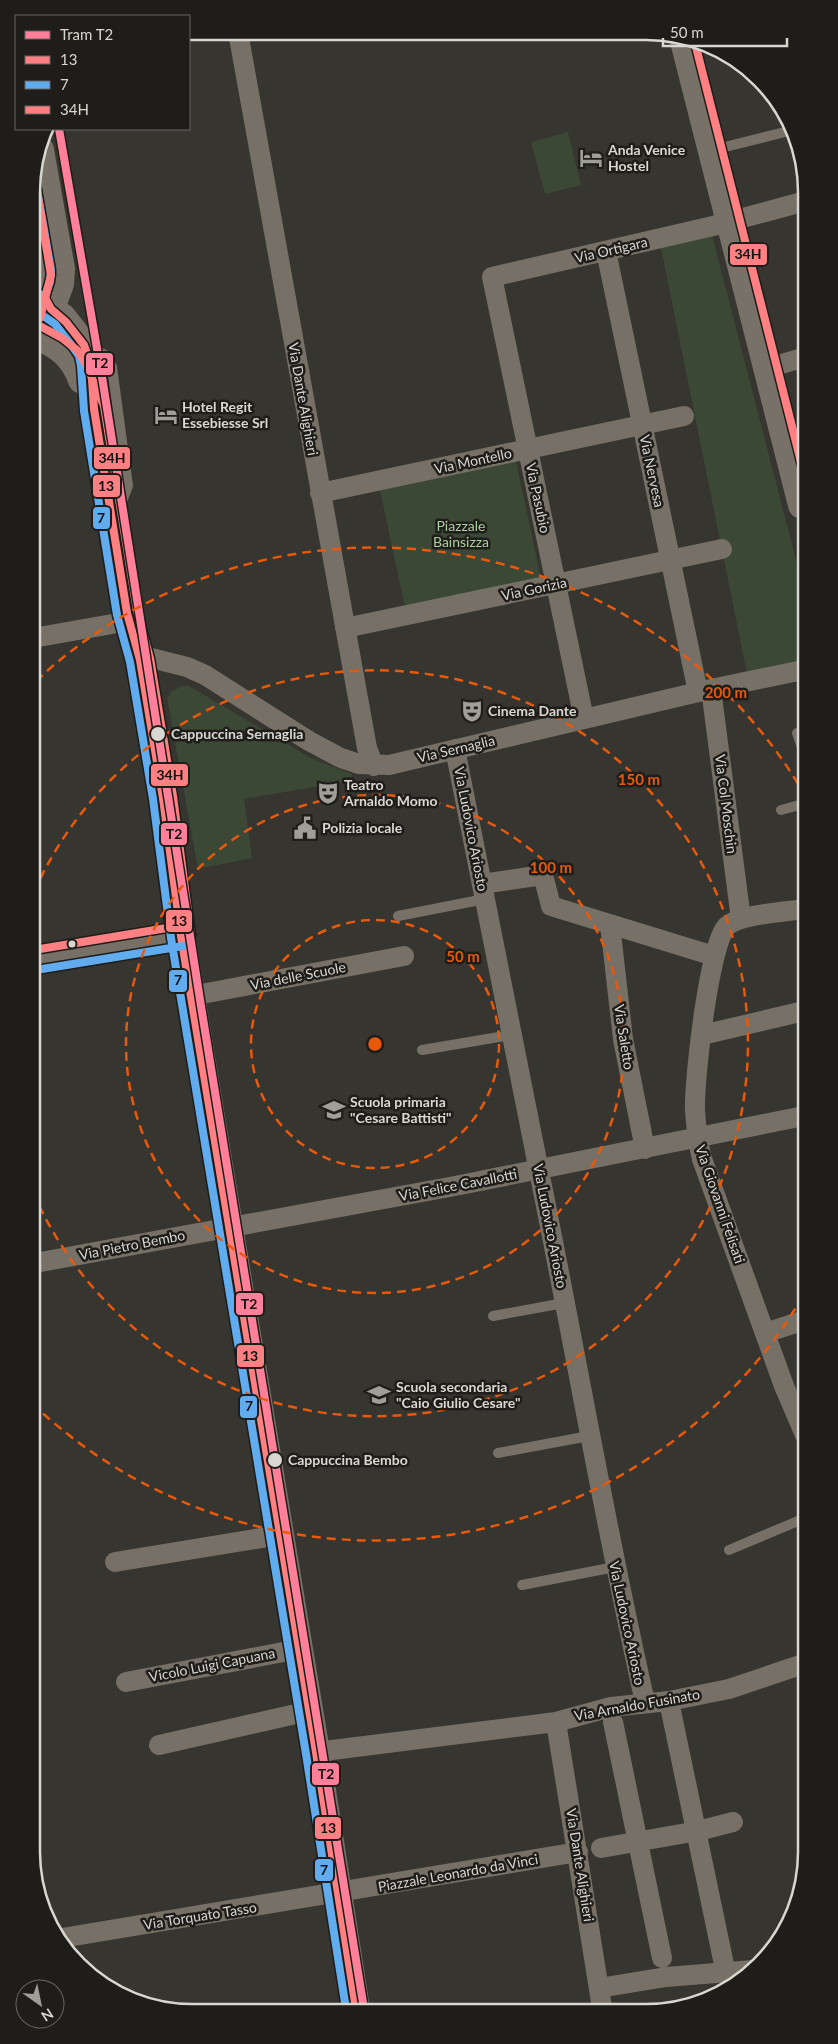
<svg xmlns="http://www.w3.org/2000/svg" width="838" height="2044" viewBox="0 0 838 2044" font-family="Lato,sans-serif">
  <rect width="100%" height="100%" fill="#363530"/>
  <path fill="#3b4836" d="M568,132L581,185L545,194L531,142Z
    M712,235L803,587V661L747,674L661,248Z
    M516,461L541,579L405,608L380,490Z
    M182,686H189L311,758L352,774L351,781L244,799L252,858L198,869L167,698L171,692Z"/>
  <g fill="none" stroke-linecap="round" stroke-linejoin="round">
    <path stroke="#767066" stroke-width="10" d="M713,150L793,130
      M91,348L105,355L112,367L128,486L121,504
      M797,733L803,751
      M781,810L803,804
      M398,916L485,899
      M422,1050L511,1035
      M493,1316L564,1303
      M498,1453L589,1436
      M729,1550L805,1518
      M522,1585L615,1567"/>
    <path stroke="#767066" stroke-width="20" d="M238,32L367,748L374,766
      M606,251L698,692
      M768,368L802,358
      M320,493L684,416
      M345,628L722,549
      M33,638L129,621
      M147,657L187,667L205,675L309,741L341,758L359,764L389,765L711,689L803,670
      M711,689L741,919
      M584,719L492,277L713,226L802,202
      M455,749C483,890 511,1030 539,1171C575,1348 605,1526 645,1702
      M482,884L543,875L551,906L714,956
      M804,909C786,912 738,914 726,927C709,947 694,1079 695,1110C696,1127 698,1143 702,1159L784,1386L805,1435
      M610,924L623,1039L645,1149
      M34,960L181,936
      M191,996L404,956
      M702,1035L804,1011
      M35,1263L455,1186L804,1116
      M765,1333L805,1320
      M115,1562L280,1535
      M126,1682L299,1649
      M671,1711L726,1974
      M556,1722L602,2008
      M613,1722L662,1958
      M159,1745L309,1711
      M316,1752L556,1722L611,1707L669,1701L729,1689L806,1663
      M601,1848L698,1831L733,1822
      M62,1938L578,1852
      M599,1988L666,1977L753,1970"/>
    <path stroke="#777167" stroke-width="28" d="M683,37L802,505
      M40,150L61,269L60,284L51,308
      M32,289L49,268L53,245
      M51,309L62,317L80,340L88,352L91,365L94,409L127,613L140,660L163,798L181,936L316,1752L356,2009
      M34,334C58,345 73,354 82,380"/>
    <path stroke="#706c66" stroke-width="1" d="M112,512L118,488"/>
    <defs>
      <path id="bus-1" d="M32,290L44,296L51,309L66,322L84,345L91,365L94,409L127,613L140,660L163,798L181,936L316,1752L356,2009"/>
      <path id="bus-2" d="M34,173L51,270L50,282L42,304
        M45,317L55,324L72,346L79,356L81,366L84,411L117,615L130,662L153,799L171,938L306,1754L346,2009
        M36,970L183,946"/>
      <path id="bus-3" d="M695,43L802,466
        M32,323L40,318L51,275L34,173
        M38,325L62,338L77,350L87,366L104,406L137,611L150,658L173,796L191,935
        M34,950L179,926"/>
    </defs>
    <use href="#bus-1" stroke="#1f1d19" stroke-width="11"/>
    <use href="#bus-2" stroke="#1f1d19" stroke-width="11"/>
    <use href="#bus-3" stroke="#1f1d19" stroke-width="11"/>
    <use href="#bus-1" stroke="#ff8083" stroke-width="8"/>
    <use href="#bus-2" stroke="#60acee" stroke-width="8"/>
    <use href="#bus-3" stroke="#ff8083" stroke-width="8"/>
    <defs>
      <path id="tram-1" d="M59,129L103,383L201,1006L364,2009"/>
    </defs>
    <use href="#tram-1" stroke="#1f1d19" stroke-width="11"/>
    <use href="#tram-1" stroke="#ff8098" stroke-width="8"/>
  </g>
  <g fill="none" stroke="#e8590c" stroke-width="2.5" stroke-dasharray="9 6">
    <circle cx="375" cy="1044" r="124"/>
    <circle cx="375" cy="1044" r="249"/>
    <path d="M34 892A373 373 0 1 1 36 1199"/>
    <path d="M803 1296A497 497 0 0 1 36 1407M36 681A497 497 0 0 1 803 792"/>
  </g>
  <defs>
    <symbol id="hotel-bare" viewBox="-9 -9 18 18"><path d="M-6-4.5h1.5V1H6V5H4.5V3h-9V5H-6ZM-4 0a1.8 1.8 0 1 1 3.6 0ZM.5 0V-2.5h3Q6-2.5 6 0Z" fill="#a09e99" stroke="#1f1d19" stroke-width="2.5" paint-order="stroke"/></symbol>
    <symbol id="theatre-bare" viewBox="-9 -9 18 18"><path d="M-5-5.5Q0-4 5-5.5V0Q5 5 0 6Q-5 5-5 0ZM-3.3-2.5H-1v1.5H-3.3ZM1-2.5H3.3v1.5H1ZM-2.8 1Q0 5.5 2.8 1Z" fill="#a09e99" stroke="#1f1d19" stroke-width="2.5" paint-order="stroke"/></symbol>
    <symbol id="civic-bare" viewBox="-9 -9 18 18"><path d="M-.6-6.5H3V-4.5H.6V-3L4-1V1h2V6H-6V1h2V-1L-.6-3ZM-1.2 2.5V6h2.4V2.5Z" fill="#a09e99" stroke="#1f1d19" stroke-width="2.5" paint-order="stroke"/></symbol>
    <symbol id="school-bare" viewBox="-9 -9 18 18"><path d="M0-5L7-2L0 1L-7-2ZM-4 1L0 2.5L4 1V4Q0 6-4 4Z" fill="#a09e99" stroke="#1f1d19" stroke-width="2.5" paint-order="stroke"/></symbol>
  </defs>
  <g fill-rule="evenodd">
    <use href="#hotel-bare" x="575" y="142" width="32" height="32"/>
    <use href="#hotel-bare" x="150" y="399" width="32" height="32"/>
    <use href="#theatre-bare" x="456" y="695" width="32" height="32"/>
    <use href="#theatre-bare" x="312" y="777" width="32" height="32"/>
    <use href="#civic-bare" x="289" y="812" width="32" height="32"/>
    <use href="#school-bare" x="318" y="1094" width="32" height="32"/>
    <use href="#school-bare" x="363" y="1379" width="32" height="32"/>
  </g>
  <g fill="#d9d7d2" stroke="#1f1d19" stroke-width="2">
    <circle cx="158" cy="734" r="8"/>
    <circle cx="72" cy="944" r="4.5"/>
    <circle cx="275" cy="1460" r="8"/>
  </g>
  <g text-anchor="middle" stroke-width="5" stroke-linejoin="round" paint-order="stroke">
    <g font-size="14" font-weight="bold" fill="#d9d7d2" stroke="#1f1d19" text-anchor="start">
      <text x="608" y="155">Anda Venice<tspan x="608" dy="16">Hostel</tspan></text>
      <text x="182" y="412">Hotel Regit<tspan x="182" dy="16">Essebiesse Srl</tspan></text>
      <text x="488" y="716">Cinema Dante</text>
      <text x="344" y="790">Teatro<tspan x="344" dy="16">Arnaldo Momo</tspan></text>
      <text x="322" y="833">Polizia locale</text>
      <text x="350" y="1107">Scuola primaria<tspan x="350" dy="16">"Cesare Battisti"</tspan></text>
      <text x="396" y="1392">Scuola secondaria<tspan x="396" dy="16">"Caio Giulio Cesare"</tspan></text>
    </g>
    <g font-size="14" fill="#d9d7d2" stroke="#1f1d19">
      <text transform="translate(611 250) rotate(-13)" y="5">Via Ortigara</text>
      <text transform="translate(303 399) rotate(80)" y="5">Via Dante Alighieri</text>
      <text transform="translate(473 461) rotate(-12)" y="5">Via Montello</text>
      <text transform="translate(652 471) rotate(78)" y="5">Via Nervesa</text>
      <text transform="translate(538 498) rotate(78)" y="5">Via Pasubio</text>
      <text transform="translate(534 589) rotate(-12)" y="5">Via Gorizia</text>
      <text transform="translate(456 749) rotate(-13)" y="5">Via Sernaglia</text>
      <text transform="translate(726 804) rotate(83)" y="5">Via Col Moschin</text>
      <text transform="translate(471 829) rotate(79)" y="5">Via Ludovico Ariosto</text>
      <text transform="translate(298 976) rotate(-11)" y="5">Via delle Scuole</text>
      <text transform="translate(624 1037) rotate(81)" y="5">Via Saletto</text>
      <text transform="translate(458 1185) rotate(-11)" y="5">Via Felice Cavallotti</text>
      <text transform="translate(720 1204) rotate(71)" y="5">Via Giovanni Felisati</text>
      <text transform="translate(550 1226) rotate(79)" y="5">Via Ludovico Ariosto</text>
      <text transform="translate(132 1245) rotate(-11)" y="5">Via Pietro Bembo</text>
      <text transform="translate(627 1623) rotate(78)" y="5">Via Ludovico Ariosto</text>
      <text transform="translate(212 1665) rotate(-11)" y="5">Vicolo Luigi Capuana</text>
      <text transform="translate(637 1705) rotate(-10)" y="5">Via Arnaldo Fusinato</text>
      <text transform="translate(580 1865) rotate(81)" y="5">Via Dante Alighieri</text>
      <text transform="translate(458 1873) rotate(-10)" y="5">Piazzale Leonardo da Vinci</text>
      <text transform="translate(200 1916) rotate(-9)" y="5">Via Torquato Tasso</text>
    </g>
    <g font-size="14" fill="#aacd9e" stroke="#1f1d19">
      <text x="461" y="531">Piazzale<tspan x="461" dy="16">Bainsizza</tspan></text>
    </g>
    <g font-size="14" font-weight="bold" fill="#d9d7d2" stroke="#1f1d19" text-anchor="start">
      <text x="171" y="739">Cappuccina Sernaglia</text>
      <text x="288" y="1465">Cappuccina Bembo</text>
    </g>
  </g>
  <path d="M0 0H838V2044H0ZM192 40H646A152 152 0 0 1 798 192V1852A152 152 0 0 1 646 2004H192A152 152 0 0 1 40 1852V192A152 152 0 0 1 192 40Z" fill="#1f1d19" fill-rule="evenodd"/>
  <path fill="none" stroke="#d9d7d2" stroke-width="2.5" d="M192 40H646A152 152 0 0 1 798 192V1852A152 152 0 0 1 646 2004H192A152 152 0 0 1 40 1852V192A152 152 0 0 1 192 40Z"/>
  <circle cx="375" cy="1044" r="8" fill="#e8590c" stroke="#1f1d19" stroke-width="2.5"/>
  <g font-size="15" text-anchor="middle" font-weight="bold" fill="#e8590c" stroke="#1f1d19" stroke-width="5" stroke-linejoin="round" paint-order="stroke">
    <text x="726" y="698">200 m</text>
    <text x="639" y="785">150 m</text>
    <text x="551" y="873">100 m</text>
    <text x="463" y="962">50 m</text>
  </g>
  <g stroke="#1f1d19" stroke-width="2">
    <rect x="729" y="243" width="39" height="23" rx="5" fill="#ff8083"/>
    <rect x="85" y="352" width="29" height="24" rx="5" fill="#ff8098"/>
    <rect x="93" y="446" width="38" height="24" rx="5" fill="#ff8083"/>
    <rect x="92" y="474" width="29" height="24" rx="5" fill="#ff8083"/>
    <rect x="92" y="506" width="19" height="24" rx="5" fill="#60acee"/>
    <rect x="150" y="763" width="39" height="24" rx="5" fill="#ff8083"/>
    <rect x="160" y="822" width="28" height="24" rx="5" fill="#ff8098"/>
    <rect x="165" y="909" width="28" height="24" rx="5" fill="#ff8083"/>
    <rect x="168" y="969" width="20" height="24" rx="5" fill="#60acee"/>
    <rect x="235" y="1292" width="29" height="24" rx="5" fill="#ff8098"/>
    <rect x="236" y="1344" width="29" height="24" rx="5" fill="#ff8083"/>
    <rect x="239" y="1395" width="19" height="24" rx="5" fill="#60acee"/>
    <rect x="311" y="1762" width="29" height="24" rx="5" fill="#ff8098"/>
    <rect x="314" y="1816" width="28" height="24" rx="5" fill="#ff8083"/>
    <rect x="314" y="1858" width="20" height="24" rx="5" fill="#60acee"/>
  </g>
  <g font-size="14" text-anchor="middle" font-weight="bold" fill="#111">
    <text x="748" y="259">34H</text>
    <text x="100" y="368">T2</text>
    <text x="112" y="463">34H</text>
    <text x="106" y="491">13</text>
    <text x="101" y="523">7</text>
    <text x="170" y="780">34H</text>
    <text x="174" y="839">T2</text>
    <text x="179" y="926">13</text>
    <text x="178" y="985">7</text>
    <text x="249" y="1309">T2</text>
    <text x="250" y="1361">13</text>
    <text x="249" y="1411">7</text>
    <text x="326" y="1779">T2</text>
    <text x="328" y="1833">13</text>
    <text x="324" y="1875">7</text>
  </g>
  <rect x="15" y="15" width="175" height="115" fill="#1f1d19" stroke="#696763"/>
  <rect x="25" y="31" width="25" height="8" fill="#ff8098" stroke="#696763"/>
  <text x="60" y="40" font-size="15" fill="#d9d7d2">Tram T2</text>
  <rect x="25" y="56" width="25" height="8" fill="#ff8083" stroke="#696763"/>
  <text x="60" y="65" font-size="15" fill="#d9d7d2">13</text>
  <rect x="25" y="81" width="25" height="8" fill="#60acee" stroke="#696763"/>
  <text x="60" y="90" font-size="15" fill="#d9d7d2">7</text>
  <rect x="25" y="106" width="25" height="8" fill="#ff8083" stroke="#696763"/>
  <text x="60" y="115" font-size="15" fill="#d9d7d2">34H</text>
  <g transform="translate(40 2004) rotate(147)"><circle r="24" fill="#1f1d19" stroke="#696763"/>
  <path d="M0-4L9 19L0 12L-9 19Z" fill="#a09e99"/>
  <text y="-8" font-size="14" font-weight="bold" text-anchor="middle" fill="#d9d7d2">N</text>
  </g>
  <path d="M663 38v8h124v-8" fill="none" stroke="#d9d7d2" stroke-width="2.5"/>
  <text x="670" y="38" font-size="15" fill="#d9d7d2" stroke="#1f1d19" stroke-width="4" paint-order="stroke">50 m</text>
</svg>
